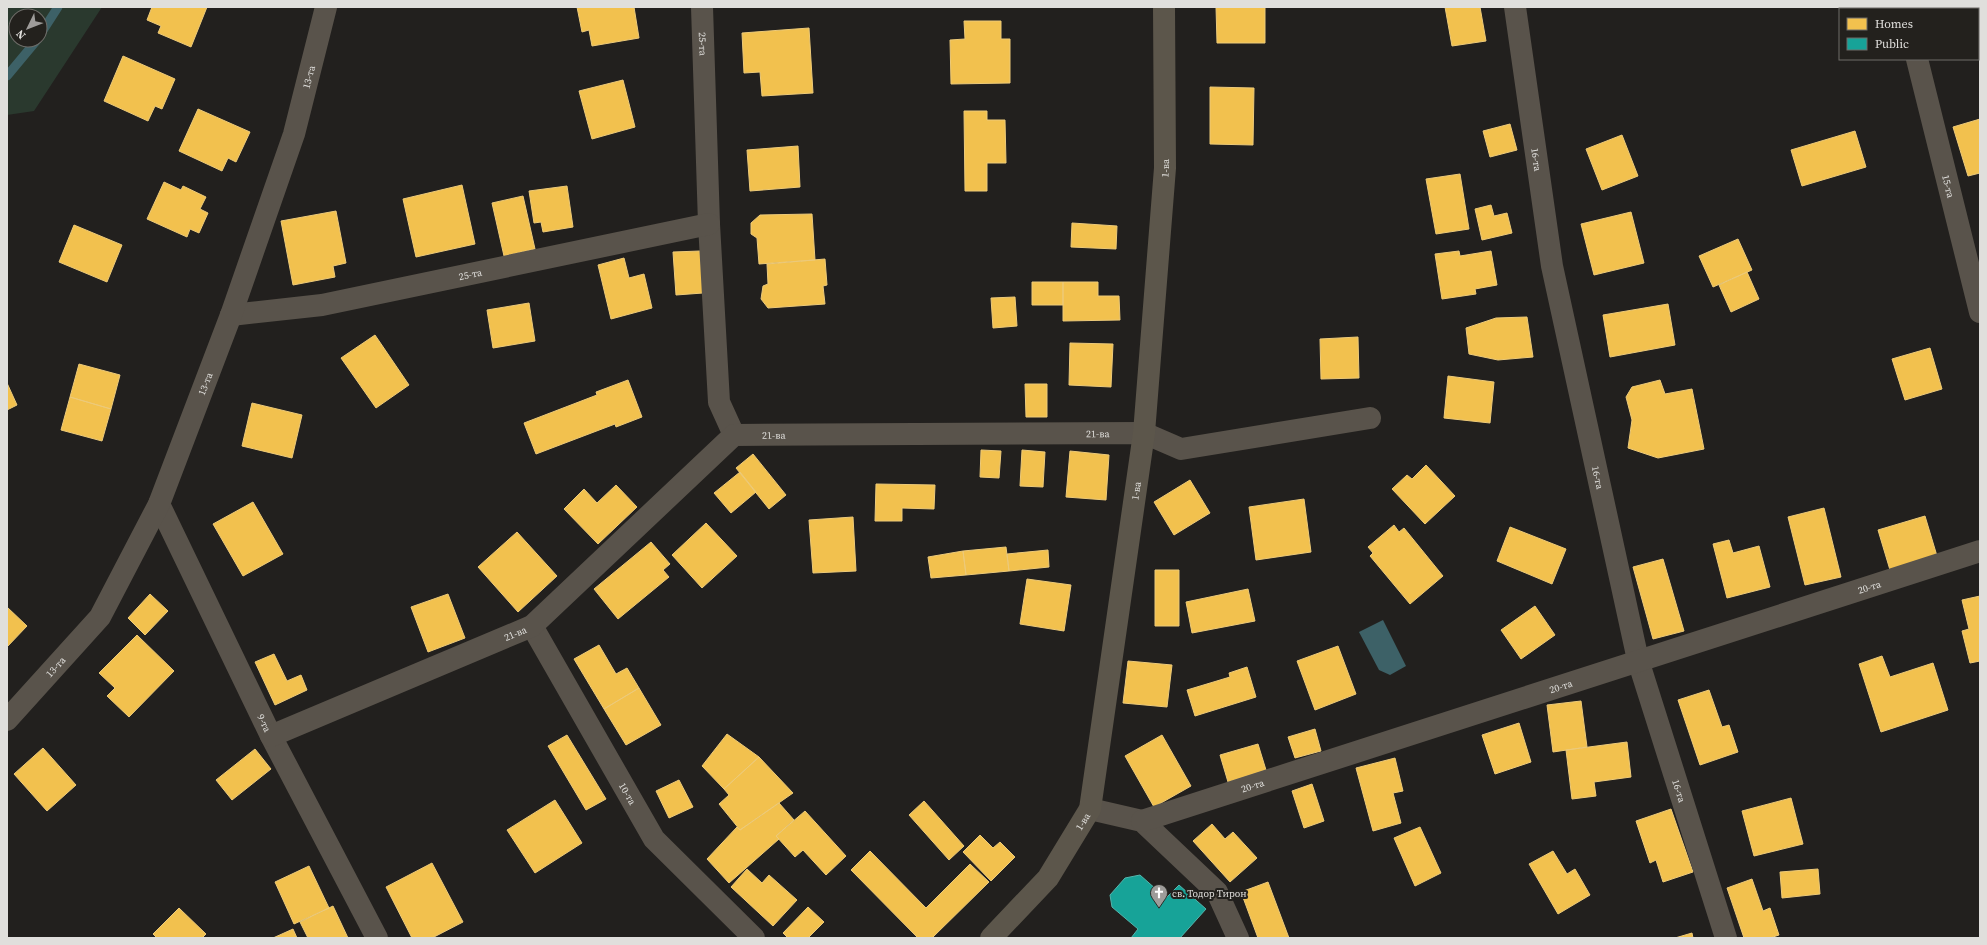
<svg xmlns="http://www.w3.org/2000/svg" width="1987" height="945" viewBox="0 0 1987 945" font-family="'Source Serif 4',serif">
  <rect width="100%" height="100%" fill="#22201e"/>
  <path fill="#2a392e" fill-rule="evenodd" d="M7,7H102L34,111L7,115ZM16,16H40V40H16Z"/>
  <path fill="#3d6167" d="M1383,620L1406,666L1390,675L1379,670L1359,632Z"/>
  <path fill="#f2c14e" stroke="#edca79" d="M152,7H207L191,47L158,33L161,26L147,20Z
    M577,7H634L639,38L592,46L589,30L582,32Z
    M1216,7H1265V43H1217Z
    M1445,7H1480L1486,41L1452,46Z
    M964,21H1001V39H1010V83L951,84L950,40L965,39Z
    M809,28L813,93L762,96L760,72L744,73L742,33Z
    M123,56L175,79L162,109L155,106L148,121L104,101Z
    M623,80L635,127L592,139L579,91Z
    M1210,87L1254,88L1253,145L1210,144Z
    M198,109L250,132L236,162L228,158L222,171L179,151Z
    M964,111H987V120H1005L1006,163H987V191H965Z
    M1980,119V173L1968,176L1953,127Z
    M1510,124L1517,150L1490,157L1483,131Z
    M1855,131L1866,167L1802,186L1791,150Z
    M1622,135L1638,176L1602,190L1586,149Z
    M798,146L800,187L750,191L747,150Z
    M1460,174L1469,229L1436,234L1426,179Z
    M164,182L181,190L183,186L206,197L200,209L208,213L199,233L190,229L187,237L147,219Z
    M462,185L475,244L416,257L403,199Z
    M567,186L573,227L543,232L541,222L534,223L529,191Z
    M523,196L535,249L504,256L492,203Z
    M1491,205L1494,216L1507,213L1512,233L1482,240L1475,209Z
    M336,211L346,263L333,266L335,277L293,285L281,221Z
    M1631,212L1644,263L1594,275L1581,224Z
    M812,214L815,260L759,264L757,238L751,234V223L760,215Z
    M1072,223L1117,226L1116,249L1071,247Z
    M74,225L122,245L107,282L59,262Z
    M1738,239L1752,270L1713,287L1699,256Z
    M700,251L703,293L676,295L673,252Z
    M1459,251L1460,256L1491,251L1497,285L1475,289L1476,294L1442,299L1435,254Z
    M624,258L629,278L644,274L652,308L611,319L598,265Z
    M825,259L827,285L823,286L825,304L768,308L761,299L763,286L768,284L767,264Z
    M1747,272L1759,299L1731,312L1719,285Z
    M1032,282H1063V305H1032Z
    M1063,282H1098V296H1119L1120,320L1063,321Z
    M1015,297L1017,326L993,328L991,298Z
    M529,303L535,341L493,348L487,310Z
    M1668,304L1675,345L1610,357L1603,315Z
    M1527,317L1533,357L1498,360L1469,354L1466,328L1496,318Z
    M375,335L409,385L376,408L341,358Z
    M1358,337L1359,378L1321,379L1320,339Z
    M1070,343L1113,344L1111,387L1069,385Z
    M1930,348L1942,389L1905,400L1892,359Z
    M79,364L120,375L111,409L70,397Z
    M1448,376L1494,382L1490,423L1444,418Z
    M628,380L642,417L616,427L615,424L536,454L524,423L597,395L596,392Z
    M1660,380L1665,394L1692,389L1704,449L1658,458L1628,448L1632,420L1626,397L1632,387Z
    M7,383L17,405L7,410Z
    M1025,384H1047V417H1026Z
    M70,397L111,409L102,441L61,430Z
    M252,403L302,415L292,458L242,446Z
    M981,450L1001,451L999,478L980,477Z
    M1022,450L1045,452L1043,487L1020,486Z
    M1070,451L1109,455L1106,500L1066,497Z
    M753,454L786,495L769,509L736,468Z
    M1426,465L1455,496L1425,524L1392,489L1407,475L1412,479Z
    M740,472L756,492L731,513L714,493Z
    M1190,480L1210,513L1174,535L1154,502Z
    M876,484L935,485L934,509L902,508V521H875Z
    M616,485L637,507L598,544L564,509L584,489L597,503Z
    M1304,499L1311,552L1256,560L1249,507Z
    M253,502L283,554L243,576L213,524Z
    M1824,508L1841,577L1805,585L1788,517Z
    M1925,516L1937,556L1890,570L1878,530Z
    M853,517L856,571L813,573L809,520Z
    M706,523L737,556L702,588L672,555Z
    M1394,525L1399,532L1404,528L1443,576L1410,604L1370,556L1373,553L1368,547Z
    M1510,527L1566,549L1552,584L1497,561Z
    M517,532L557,576L518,612L478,567Z
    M1729,540L1733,553L1759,546L1770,587L1727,598L1713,544Z
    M651,542L670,564L663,570L669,577L618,619L594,589Z
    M1006,547L1009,571L966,575L963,551Z
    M1048,550L1049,567L1009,571L1007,554Z
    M963,551L966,575L931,578L928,557Z
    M1663,559L1684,631L1653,639L1633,567Z
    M1155,570H1179V626H1155Z
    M1027,579L1071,585L1064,631L1020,624Z
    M1248,589L1255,621L1192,633L1186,602Z
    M150,594L168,611L145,635L128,618Z
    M448,594L465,638L428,652L411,607Z
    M1980,596V661L1970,663L1962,631L1969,629L1962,600Z
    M1535,606L1555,635L1521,659L1501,630Z
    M7,607L27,626L7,647Z
    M137,635L174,671L129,717L107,696L115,688L99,673Z
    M599,645L616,674L627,668L639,688L604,709L574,659Z
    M1338,646L1356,694L1315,710L1297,661Z
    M274,654L287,681L301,675L307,690L275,705L255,662Z
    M1882,656L1890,677L1933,663L1948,710L1881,732L1859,664Z
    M1128,661L1172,665L1167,707L1123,703Z
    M1247,667L1256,697L1195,716L1187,690L1230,677L1229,673Z
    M639,688L661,725L626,745L604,709Z
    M1709,690L1722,727L1729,725L1738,752L1700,765L1678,700Z
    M1581,701L1587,747L1553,752L1547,705Z
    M1519,723L1531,762L1495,774L1482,735Z
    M1315,729L1321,751L1295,758L1288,737Z
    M727,734L759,757L724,789L702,766Z
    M567,735L606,799L586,810L548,746Z
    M1162,735L1191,786L1154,807L1125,756Z
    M1627,742L1631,777L1594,782L1596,796L1572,799L1566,750Z
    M1258,744L1266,770L1228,782L1220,755Z
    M43,748L76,785L47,811L14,774Z
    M255,749L271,769L232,800L216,780Z
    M759,757L793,793L740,830L719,804L729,795L724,789Z
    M1395,758L1403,791L1393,793L1401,823L1373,831L1356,768Z
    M679,780L693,807L669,818L656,791Z
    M1312,784L1324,821L1304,828L1292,791Z
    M1791,798L1803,844L1754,856L1742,811Z
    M555,800L582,843L535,873L507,830Z
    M924,801L964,846L949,860L909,815Z
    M779,803L794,820L776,836L779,839L729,883L707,859L737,827L740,830Z
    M1671,809L1693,872L1663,882L1656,860L1650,863L1636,821Z
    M805,811L846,856L826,875L803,850L795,857L776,836Z
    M1212,824L1225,839L1233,832L1257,858L1230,882L1193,841Z
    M1420,827L1441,873L1415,886L1394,838Z
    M980,835L993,848L1000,842L1015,857L991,881L963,852Z
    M870,851L926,908L970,864L989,882L932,938H918L851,870Z
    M1553,851L1567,874L1575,869L1590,895L1558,914L1529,864Z
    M432,863L463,922L432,938H412L386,887Z
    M309,866L329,908L294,924L275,882Z
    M747,869L762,883L769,875L797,900L773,926L731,887Z
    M1818,869L1820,894L1782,898L1780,872Z
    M1752,879L1763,911L1770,908L1779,935L1770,938H1744L1727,888Z
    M1268,882L1289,938H1258L1241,892Z
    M333,906L348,938H308L300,922Z
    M808,907L824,922L808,938H788L783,933Z
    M179,908L206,934L202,938H157L153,934Z
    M293,929L297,938H273Z
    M1692,933L1693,938H1675Z"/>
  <path fill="#17a398" stroke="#53b5ac" d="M1140,875L1166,898L1179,885L1206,909L1180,938H1131L1138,929L1112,907L1110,895L1125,878Z"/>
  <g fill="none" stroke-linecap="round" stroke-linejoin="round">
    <path stroke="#3d6167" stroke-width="9" d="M40,35L58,7
      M7,76L37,40"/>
    <g stroke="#59534b" stroke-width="22">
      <path id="s1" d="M702,7L709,224L719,402L734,435"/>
      <path id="s2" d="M1515,7L1552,266L1638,660L1726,938"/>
      <path d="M1905,7V9"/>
      <path id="s3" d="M1917,59L1980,312"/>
      <path id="s4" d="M231,315L322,305L709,224"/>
      <path id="s5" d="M159,504L271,736L377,938"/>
      <path id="s6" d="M532,626L654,839L754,938"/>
      <path id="s7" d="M7,720L100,617L159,504L231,315L294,134L326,7"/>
      <path id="s8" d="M271,736L532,626L734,435L1144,433L1181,449L1370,418"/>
      <path d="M1090,809L1142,821L1217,892L1238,938"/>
      <path id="s9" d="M1142,821L1980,551"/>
    </g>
    <path stroke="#5c564b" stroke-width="22" id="s10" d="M991,938L1048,878L1090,809L1144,433L1165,168L1164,7"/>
  </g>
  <defs>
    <symbol id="church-pin" viewBox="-11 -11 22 30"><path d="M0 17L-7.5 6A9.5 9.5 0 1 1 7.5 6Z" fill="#9e9c9a" stroke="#23211d"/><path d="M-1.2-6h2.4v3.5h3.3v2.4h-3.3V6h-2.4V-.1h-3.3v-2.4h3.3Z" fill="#fff"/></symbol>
  </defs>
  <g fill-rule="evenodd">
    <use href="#church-pin" x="1149" y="883" width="20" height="27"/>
  </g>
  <g text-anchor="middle" stroke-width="4" stroke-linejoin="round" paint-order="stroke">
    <g font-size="10" fill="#e0dfdc" stroke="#23211d">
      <text dy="4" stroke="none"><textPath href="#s1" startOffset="37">25-та</textPath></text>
      <text dy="4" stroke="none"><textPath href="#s7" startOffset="719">13-та</textPath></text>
      <text dy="4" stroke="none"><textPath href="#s2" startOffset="154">16-та</textPath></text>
      <text dy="4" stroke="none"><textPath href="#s10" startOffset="809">1-ва</textPath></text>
      <text dy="4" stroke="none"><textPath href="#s3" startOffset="131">15-та</textPath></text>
      <text dy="4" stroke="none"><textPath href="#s4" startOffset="243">25-та</textPath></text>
      <text dy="4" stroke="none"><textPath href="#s7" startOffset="395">13-та</textPath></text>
      <text dy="4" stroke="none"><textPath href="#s8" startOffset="925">21-ва</textPath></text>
      <text dy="4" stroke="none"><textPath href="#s8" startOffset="601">21-ва</textPath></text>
      <text dy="4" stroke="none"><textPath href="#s2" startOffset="478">16-та</textPath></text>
      <text dy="4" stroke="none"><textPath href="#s10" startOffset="485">1-ва</textPath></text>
      <text dy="4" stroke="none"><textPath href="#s9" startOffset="764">20-та</textPath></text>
      <text dy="4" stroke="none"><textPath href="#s8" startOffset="265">21-ва</textPath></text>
      <text dy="4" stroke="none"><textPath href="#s7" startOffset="72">13-та</textPath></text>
      <text dy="4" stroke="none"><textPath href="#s9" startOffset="440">20-та</textPath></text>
      <text dy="4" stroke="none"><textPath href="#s5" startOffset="243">9-та</textPath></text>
      <text dy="4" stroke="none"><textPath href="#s9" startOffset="116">20-та</textPath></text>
      <text dy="4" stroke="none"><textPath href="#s2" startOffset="802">16-та</textPath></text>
      <text dy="4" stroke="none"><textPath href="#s6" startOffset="193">10-та</textPath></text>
      <text dy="4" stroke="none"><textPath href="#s10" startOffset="149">1-ва</textPath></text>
    </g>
    <g font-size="10" fill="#e0dfdc" stroke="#23211d" text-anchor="start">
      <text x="1172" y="897">св. Тодор Тирон</text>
    </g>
  </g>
  <rect width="1987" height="945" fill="none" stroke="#e0dfdc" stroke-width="16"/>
  <rect x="1839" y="8" width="140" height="52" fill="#23211d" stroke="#6f6d69"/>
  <rect x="1847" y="18" width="20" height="12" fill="#f2c14e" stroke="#6f6d69"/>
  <text x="1875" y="28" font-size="12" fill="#e0dfdc">Homes</text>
  <rect x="1847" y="38" width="20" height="12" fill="#17a398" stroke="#6f6d69"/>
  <text x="1875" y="48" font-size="12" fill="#e0dfdc">Public</text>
  <g transform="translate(28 28) rotate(227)"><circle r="19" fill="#23211d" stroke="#6f6d69"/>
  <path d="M0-3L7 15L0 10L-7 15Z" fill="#9e9c9a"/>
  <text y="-6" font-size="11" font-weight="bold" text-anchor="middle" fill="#e0dfdc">N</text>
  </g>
</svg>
